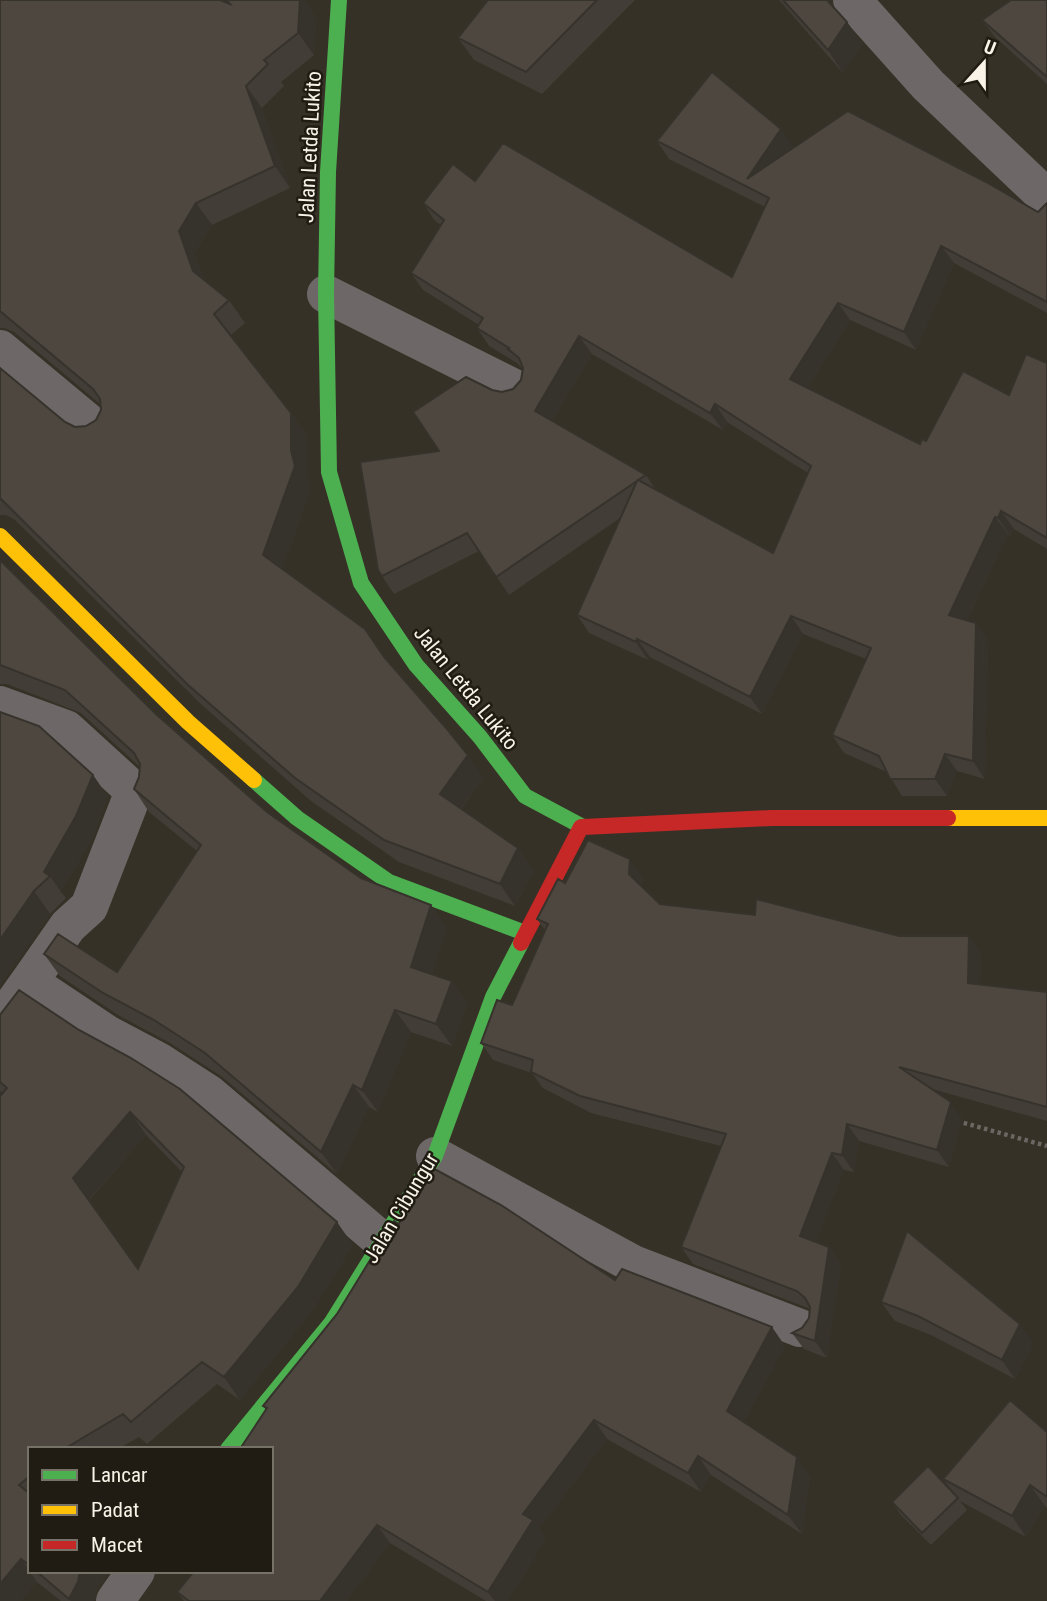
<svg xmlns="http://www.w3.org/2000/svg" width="1047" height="1601" viewBox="0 0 1047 1601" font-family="'Roboto Condensed',sans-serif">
  <rect width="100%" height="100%" fill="#363126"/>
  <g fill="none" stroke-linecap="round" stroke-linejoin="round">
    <path stroke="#6b6762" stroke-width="4.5" stroke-dasharray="3.5 3.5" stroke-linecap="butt" d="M957,1121L1047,1146"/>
    <path stroke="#6d6867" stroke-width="38" d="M852,0L928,85L1047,198
      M326,294L514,388
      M0,349L95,428
      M0,705L66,729L134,791L89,907L68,926L29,982
      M0,1023L29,982L107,1034L158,1061L209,1094L381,1240
      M435,1156L633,1264L800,1328
      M115,1601L136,1571"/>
    <path stroke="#4caf50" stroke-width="16" d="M339,0L328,172L326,294L329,472L361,583L416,665L480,737L525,796L583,827
      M254,780L297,818L389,882L525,933
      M228,1449L332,1322L435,1156L493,997L521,943"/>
    <path stroke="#ffc107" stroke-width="16" d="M0,536L188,722L254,780
      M948,818H1047"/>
    <path stroke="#c62828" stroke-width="16" d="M583,827L771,818H948
      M521,943L581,827"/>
  </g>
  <path fill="#423d36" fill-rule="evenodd" d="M0,0L230,4L316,18L314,55L281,82L284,86L262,108L290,188L212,225L194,253L204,280L229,300L245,323L231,335L291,413L307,436V472L311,489L282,569L386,659L484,778L461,809L518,848L534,871L515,906L399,862L311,801L203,706L15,520L6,515H0V368L65,422L75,427L86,426L96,420L101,410L100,404L14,332L4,328H0Z
    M488,0H635L542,94L474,60L458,38Z
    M779,0H829L832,6L847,22L862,44L843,73Z
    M1047,0V84L995,37L982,20Z
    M657,141L794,146L792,149L1038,212L1047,203V313L954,263L916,350L850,320L808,388L920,444L1009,395L1047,363V549L1014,529L1010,536L1008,534L967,620L976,623L988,641L985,779L957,771L947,796H902L887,772L844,753L832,735L866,659L803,634L762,714L650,657L648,660L589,633L577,615L620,518L509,595L479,551L394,594L378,570L439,451L492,390L502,392L513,389L521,380L523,369L517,363L489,346L477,328L479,325L423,290L411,273L441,225L435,221L423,203L475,181L732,277L765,207L669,159ZM592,354L723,430L727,422L808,473L773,553L656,490L646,475L552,421Z
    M0,560L157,715L267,812L361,878L447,927L432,974L468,1003L452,1046L411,1032L378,1112L369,1107L337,1174L221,1076L170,1043L118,1015L60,976L44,954L117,972L197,851L149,812L134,789L139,777L140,767L81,713L7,684H0Z
    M0,712L93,775L108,797L92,839L61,892L66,898L50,914L0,985Z
    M642,876L641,886L660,904L899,936L981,953L980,985L1047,992V1121L932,1089L962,1119L949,1167L859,1141L854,1172L844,1170L816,1242L829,1247L841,1264L827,1358L804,1349L792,1333L802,1328L809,1318V1309L808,1308L693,1264L681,1247L721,1146L591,1113L543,1088L532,1073L493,1060L481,1043L512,1005L545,930L537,919L565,883Z
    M0,1015L353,1245L314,1309L240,1400L217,1384L147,1444L139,1437L118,1449H30V1571H109L97,1589L94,1601H61L37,1582L20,1601H0L3,1093L0,1091ZM146,1135L182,1172L138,1269L89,1200Z
    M399,1224L615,1280L785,1346L744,1422L810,1476L802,1534L711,1475L701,1492L607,1439L539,1529L546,1539L508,1601H486L390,1543L347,1601H184L177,1592L271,1571L266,1410L263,1406L337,1314Z
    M881,1302L1034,1343L1015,1379L931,1335L895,1321Z
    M1047,1432V1508L1045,1506L1026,1537L960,1501L967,1510L931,1545L900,1514L892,1502L952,1491L943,1479Z"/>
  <path fill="#36322c" d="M300,0H306L316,18L314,55L298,33Z
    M847,22L862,44L843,73L828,50Z
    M246,86L262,108L290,188L275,166Z
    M781,129L794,146L761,194L747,179Z
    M196,203L212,225L194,253L209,293L193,271L179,231Z
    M941,246L954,263L916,350L904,332Z
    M838,303L850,320L803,396L790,379Z
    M579,336L592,354L547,429L535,411Z
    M715,404L727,422L723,430L710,413Z
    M291,413L307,436V472L311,489L279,577L263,555L291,450Z
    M1001,511L1014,529L1010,536L998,518Z
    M995,517L1008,534L961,632L949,615Z
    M791,616L803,634L762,714L750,697Z
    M976,623L988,641L985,779L973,761Z
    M637,639L650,657L648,660L636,642Z
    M945,754L957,771L947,796L935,779Z
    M468,755L484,778L455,816L440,794Z
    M93,775L108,797L92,839L61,892L50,876L44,872Z
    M518,848L534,871L515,906L500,884Z
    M630,859L642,876L640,891L629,874Z
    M34,891L50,914L0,985V940Z
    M431,905L447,927L427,989L411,967Z
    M969,936L981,953L980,1000L968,983Z
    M452,981L468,1003L452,1046L436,1024Z
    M395,1010L411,1032L378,1112L362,1090Z
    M353,1085L369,1107L337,1174L321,1152Z
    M951,1102L962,1119L949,1167L937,1150Z
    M130,1112L146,1135L88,1200L73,1178Z
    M847,1124L859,1141L854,1172L842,1155Z
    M832,1153L844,1170L812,1253L800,1236Z
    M337,1222L353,1245L314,1309L240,1400L224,1377Z
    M829,1247L841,1264L827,1358L815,1341Z
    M1020,1324L1034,1343L1015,1379L1002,1360Z
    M772,1327L785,1346L740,1430L727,1411Z
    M594,1420L607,1439L539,1529L546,1539L508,1601H495L488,1592L523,1514Z
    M698,1456L711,1475L701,1492L688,1473Z
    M797,1457L810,1476L802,1534L788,1515Z
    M1030,1485L1045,1506L1026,1537L1012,1516Z
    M377,1525L390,1543L347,1601H320Z
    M21,1559L37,1582L20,1601H0V1584Z
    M80,1571H109L97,1589L94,1601H71L69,1599Z"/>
  <path fill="#4d473f" stroke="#36322c" stroke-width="2" fill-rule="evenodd" d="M0,0H220L230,4L227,0H300L298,33L264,60L268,64L246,86L275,166L196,203L179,231L193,271L229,300L214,314L291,413V450L295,466L263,555L365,629L384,657L447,729L468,755L440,794L518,848L500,884L384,840L295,778L187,684L0,498V368L65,422L75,427L86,426L96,420L101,410L100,399L93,389L0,311Z
    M488,0H597L526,72L458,38Z
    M783,0H827L847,22L828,50Z
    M1011,0H1047V77L982,20Z
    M712,72L781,129L747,179L848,111L986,182L1038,212L1047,203V302L941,246L904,332L838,303L790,379L920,444L922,439L926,441L963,371L1009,395L1026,354L1047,363V538L1001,511L998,518L995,517L949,615L976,623L973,761L945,754L935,779H890L879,756L832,735L871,648L791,616L750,697L637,639L636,642L577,615L637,481L496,577L467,533L382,576L378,570L360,462L439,451L413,412L466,377L492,390L502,392L513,389L521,380L523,368L519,358L508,349L509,348L477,328L483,318L411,273L444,220L423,203L453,164L475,181L503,143L732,277L769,198L657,141ZM579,336L710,413L715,404L811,466L773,553L638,480L646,475L535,411Z
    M0,560L157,715L267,812L361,878L431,905L411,967L452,981L436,1024L395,1010L362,1090L353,1085L321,1152L205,1053L154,1020L103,993L44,954L58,934L117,972L201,845L134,789L139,777L140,764L134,753L65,690L0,665Z
    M0,712L39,726L93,775L76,816L44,872L50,876L34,891L0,940Z
    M588,840L630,859L629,874L660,904L755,915L756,899L899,936H969L968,983L1047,992V1107L899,1067L951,1102L937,1150L847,1124L842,1155L832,1153L800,1236L829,1247L815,1341L792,1333L802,1328L809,1318L810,1307L805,1298L797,1291L681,1247L726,1134L580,1096L531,1072L533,1060L481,1043L497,1000L512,1005L548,924L537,919L558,879L565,883Z
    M19,990L79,1030L131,1058L180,1089L337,1222L298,1287L224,1377L202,1362L131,1422L123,1414L64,1449H30V1476L19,1485L30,1494V1566L21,1559L0,1584V1096L7,1088L0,1082V1015ZM130,1112L184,1167L138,1269L73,1178Z
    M429,1166L501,1205L615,1280L622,1269L772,1327L727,1411L797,1457L788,1515L698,1456L688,1473L594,1420L523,1514L533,1520L488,1592L377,1525L320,1601H189L177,1592L194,1571H271V1449H240L267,1408L263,1406L337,1314L394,1221L399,1224L410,1195Z
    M907,1231L1020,1324L1002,1360L918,1316L881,1302Z
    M1010,1400L1047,1432V1497L1030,1485L1012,1516L943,1479Z
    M928,1466L958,1498L922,1533L892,1502Z
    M36,1571H80L78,1582L69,1599Z"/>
  <g text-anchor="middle" stroke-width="5" stroke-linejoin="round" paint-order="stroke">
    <g font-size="21" fill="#f8f3e6" stroke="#201c13">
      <text transform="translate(310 147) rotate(-87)" y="7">Jalan Letda Lukito</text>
      <text transform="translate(466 688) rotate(51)" y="7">Jalan Letda Lukito</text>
      <text transform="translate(401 1208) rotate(-59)" y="7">Jalan Cibungur</text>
    </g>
  </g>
  <rect x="28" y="1447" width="245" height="126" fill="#201c13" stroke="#767267" stroke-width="2"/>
  <rect x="42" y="1470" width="35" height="10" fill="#4caf50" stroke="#767267" stroke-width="2"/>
  <text x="91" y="1482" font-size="21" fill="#f8f3e6">Lancar</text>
  <rect x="42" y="1505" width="35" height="10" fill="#ffc107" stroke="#767267" stroke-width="2"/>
  <text x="91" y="1517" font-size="21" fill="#f8f3e6">Padat</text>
  <rect x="42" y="1540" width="35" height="10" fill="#c62828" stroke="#767267" stroke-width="2"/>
  <text x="91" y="1552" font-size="21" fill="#f8f3e6">Macet</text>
  <g transform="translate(984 63) rotate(21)" stroke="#201c13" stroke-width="5" paint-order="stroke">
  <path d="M0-5L12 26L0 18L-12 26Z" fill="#f8f3e6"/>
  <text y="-10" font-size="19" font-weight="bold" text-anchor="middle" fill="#f8f3e6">U</text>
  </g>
</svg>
